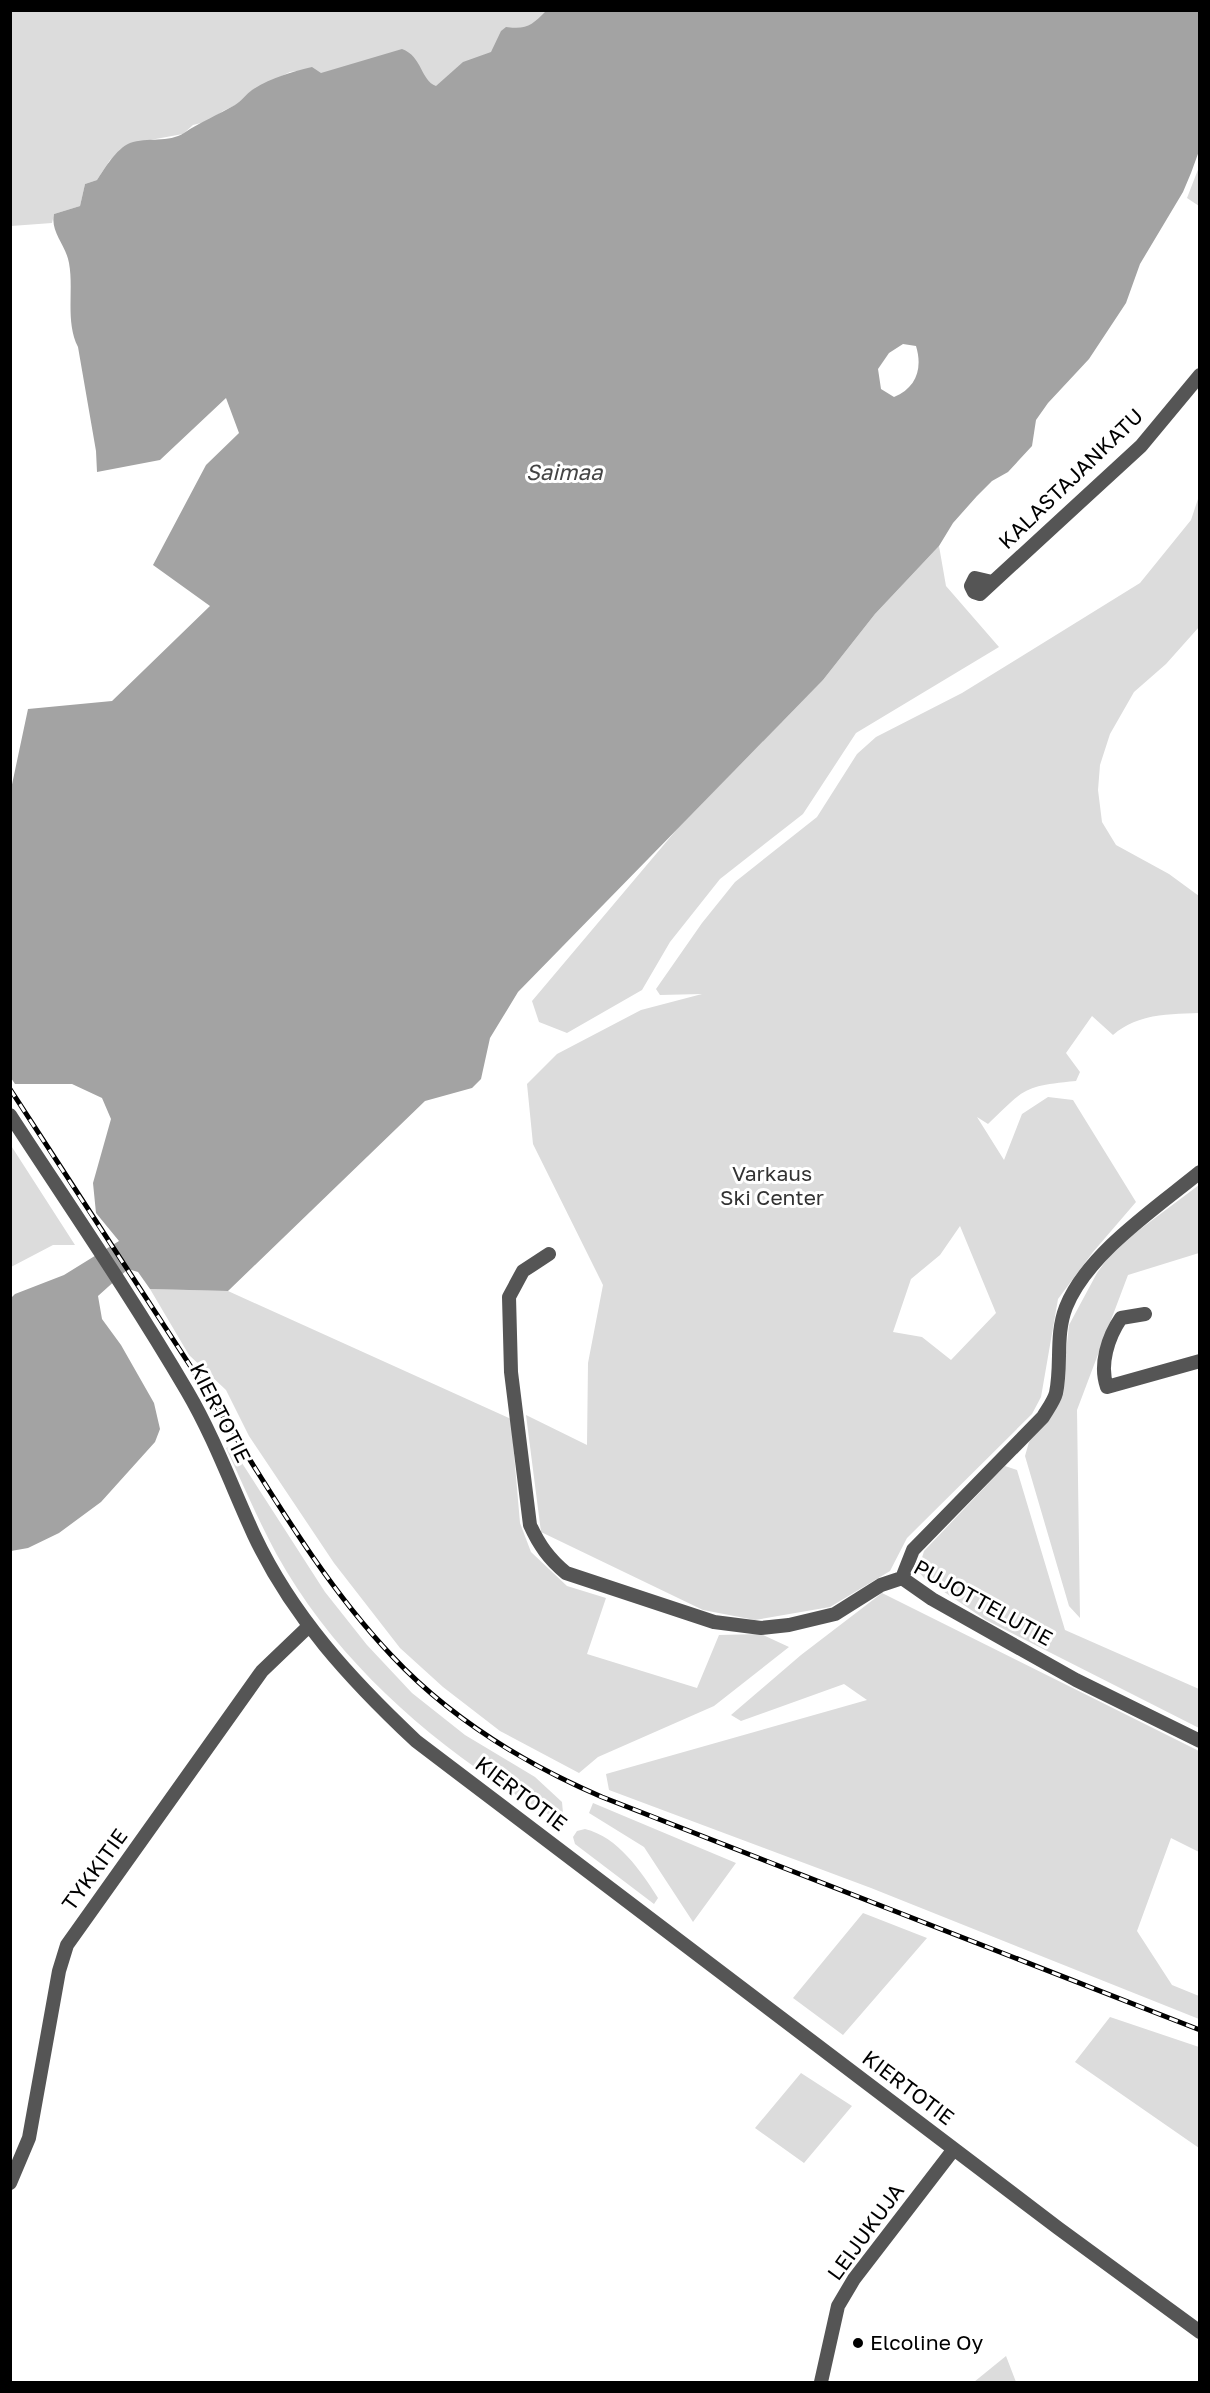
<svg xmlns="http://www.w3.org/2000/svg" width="1210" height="2393" viewBox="0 0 1210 2393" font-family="'Golos Text',sans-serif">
  <rect width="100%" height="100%" fill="#fff"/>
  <path fill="#dcdcdc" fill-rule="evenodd" d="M11,11H586L462,104L357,90L297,71L290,72L251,91L238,104L223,111L209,121L193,125L183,134L150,140L119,153L110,160L97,180L85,184L80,206L54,214L52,223L11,226Z
    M1199,167V206L1187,198Z
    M1199,496V627L1166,664L1134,692L1110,734L1100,765L1098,790L1102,822L1116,845L1169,874L1199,896V1013C1168,1014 1137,1014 1113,1035L1092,1016L1066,1053L1080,1072L1076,1081C1024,1086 1025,1088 988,1124L977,1117L1004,1160L1022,1114L1048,1097L1073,1100L1136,1202L1093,1252L1058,1299L1041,1397L1032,1414L907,1538L890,1571L830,1607L755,1620L703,1610L541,1532L526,1415L587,1445L588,1363L603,1285L533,1144L527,1084L557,1054L641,1010L702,994L660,995L656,989L702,923L735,882L817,817L857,754L876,737L962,693L1140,583L1191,520ZM960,1226L996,1313L951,1360L922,1337L893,1332L911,1279L940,1255Z
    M939,546L946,586L999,647L856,733L803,814L720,879L670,942L642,990L567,1033L539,1022L532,1001L678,828L823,680L875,614Z
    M10,1144L75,1245H53L11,1267Z
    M1199,1185V1253L1128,1275L1077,1410L1080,1618L1069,1606L1025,1456L1029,1442L1052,1414L1061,1399L1069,1325L1097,1273L1115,1248Z
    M150,1289L228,1291L511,1419L520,1523L531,1552L567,1586L606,1598L587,1654L697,1688L719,1635L761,1634L789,1647L714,1706L598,1757L579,1773L500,1731L443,1687L400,1648L334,1563L249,1436L226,1390L189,1355Z
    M231,1446L325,1592L367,1645L412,1693L465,1735L535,1777L562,1802L563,1813L555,1818C445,1756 339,1667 277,1555C258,1520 243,1484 226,1448Z
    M1005,1466L1017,1470L1065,1630L1199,1689V1728L986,1620L925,1579L918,1571L924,1551Z
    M882,1593L1199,1751V1852L1171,1838L1137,1931L1172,1985L1199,1996V2019L871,1888L609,1790L606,1774L867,1700L844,1684L741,1721L731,1715L801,1655Z
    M593,1803L736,1863L693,1922L644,1847L589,1813Z
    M585,1829C618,1837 641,1871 658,1898L654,1904L575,1844L573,1837L577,1831Z
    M863,1913L927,1938L843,2035L793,1998Z
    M1110,2017L1199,2047V2148L1075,2062Z
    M801,2073L852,2106L804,2163L755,2128Z
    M1006,2356L1016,2382H974Z"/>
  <path fill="#a3a3a3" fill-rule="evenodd" d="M546,11H1199V151L1191,173L1183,192L1140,264L1126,303L1089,359L1048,403L1036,420L1032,446L1008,472L992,481L977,496L953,523L939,546L875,614L823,680L518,992L490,1038L481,1079L472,1088L425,1101L228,1291L150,1289L138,1272L128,1269L98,1296L102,1319L121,1345L154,1403L160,1429L155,1442L101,1502L59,1533L28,1548L11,1551V1298L15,1294L64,1275L119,1241L96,1213L93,1183L111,1119L102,1098L72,1084H15L11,1078L10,794L28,709L112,701L210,606L153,565L206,465L239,433L226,398L160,460L97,472L96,451L78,347C65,321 74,290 69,263C66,245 50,232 54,214L80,206L85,184L97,180C105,168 116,149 130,143C147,137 169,143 184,133C200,122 218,115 235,105C242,101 246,94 252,90C270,78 292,72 312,67L321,73L402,49C422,56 421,81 436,86L463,62L491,52L501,31L506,27C527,30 532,25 546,11ZM903,344L916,346C923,369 916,388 894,397L881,389L878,369L889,353Z"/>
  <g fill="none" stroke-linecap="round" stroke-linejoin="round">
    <path stroke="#555" stroke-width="14" d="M992,582L975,578L971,586L974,592L980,594L1141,446L1200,375
      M10,1115C70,1207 132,1297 187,1391C214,1437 232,1487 254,1535C292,1616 351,1680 416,1741L1058,2228L1200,2332
      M549,1254L523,1271L509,1297L511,1372L530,1525C539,1545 549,1559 566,1573L714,1622L761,1628L789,1625L835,1614L881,1585L902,1578L932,1599L1076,1680L1200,1741
      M1145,1314L1121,1318C1108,1337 1099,1365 1107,1387L1200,1361
      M902,1578L913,1550L1043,1417C1047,1410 1054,1401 1056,1393C1062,1365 1055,1335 1066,1307C1087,1254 1156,1208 1200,1172
      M10,2183L29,2138L59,1971L67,1945L262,1671L309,1626
      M821,2382L838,2306L854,2279L954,2149"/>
    <defs>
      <path id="rail" d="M10,1089C75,1190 141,1290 206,1390C264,1480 318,1578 392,1656C451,1719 523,1763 602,1797L1200,2030"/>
    </defs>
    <use href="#rail" stroke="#000" stroke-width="5"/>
    <use href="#rail" stroke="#fff" stroke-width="3" stroke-dasharray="9" stroke-linecap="butt"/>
  </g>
  <circle fill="#000" stroke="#fff" stroke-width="2" cx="858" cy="2343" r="6"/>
  <g text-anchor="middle" stroke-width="6" stroke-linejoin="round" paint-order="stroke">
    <g font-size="21" fill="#000" stroke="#fff">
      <text transform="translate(1071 479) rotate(-44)" y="7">KALASTAJANKATU</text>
      <text transform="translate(220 1413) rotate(63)" y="7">KIERTOTIE</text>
      <text transform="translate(983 1603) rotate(29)" y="7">PUJOTTELUTIE</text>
      <text transform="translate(521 1794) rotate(37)" y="7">KIERTOTIE</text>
      <text transform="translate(95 1870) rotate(-54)" y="7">TYKKITIE</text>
      <text transform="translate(908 2088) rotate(37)" y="7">KIERTOTIE</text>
      <text transform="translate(866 2232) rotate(-54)" y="7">LEIJUKUJA</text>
    </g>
    <g font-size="21" fill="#333" stroke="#fff">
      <text x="772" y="1181">Varkaus<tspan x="772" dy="24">Ski Center</tspan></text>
    </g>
    <g font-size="21" fill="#000" stroke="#fff" text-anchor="start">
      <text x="870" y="2350">Elcoline Oy</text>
    </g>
    <g font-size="22" font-style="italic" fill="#444" stroke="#fff">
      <text x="564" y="480">Saimaa</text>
    </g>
  </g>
  <rect width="1210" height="2393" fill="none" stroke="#000000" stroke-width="24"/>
</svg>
